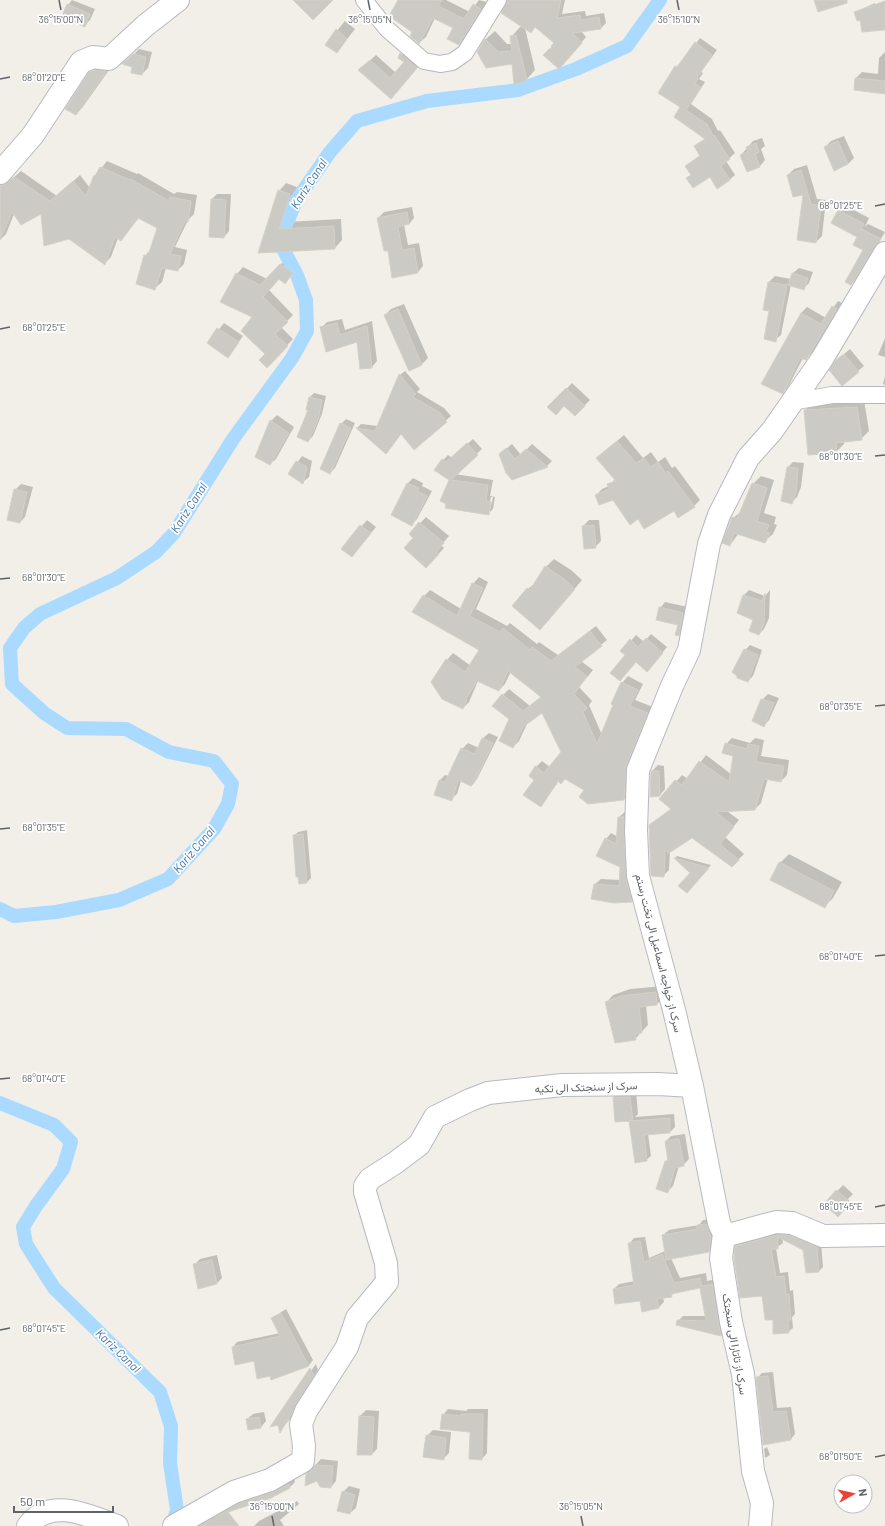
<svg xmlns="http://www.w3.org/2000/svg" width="885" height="1526" viewBox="0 0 885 1526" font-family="Barlow,Vazirmatn,sans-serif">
  <rect width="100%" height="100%" fill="#f1efe8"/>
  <path fill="#0003" fill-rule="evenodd" d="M72,0L95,9L90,20L84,26L68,5Z
    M399,0H446L470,12L479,0L487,2L466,37L459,43L454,28L435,18L426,37L419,43Z
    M509,0H565L562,14L585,11L586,16L604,13L606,23L601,28L581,31L586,37L564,63L545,55L555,43L536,26L531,32L525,28L535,70L527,79L513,63L478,52L486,39L495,31L507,44H512V36L520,27H523Z
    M875,3L878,27L861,19L855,12Z
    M345,21L355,29L337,52L326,44Z
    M700,38L717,50L701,72L703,73L699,79L705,82L691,104L712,119L718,131L720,130L735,153L726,161L735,175L729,180L710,176L688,178L692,174L686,166L700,155L695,147L706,138L681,107L676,67L682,62Z
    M139,49L152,52L148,68L142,74L129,59Z
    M406,49L422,62L397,92L365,65L376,55L396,73L405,62L399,58Z
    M885,52V93L855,89L856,78L862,72L878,74L879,58Z
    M112,66L82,108L76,114L90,73L96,67Z
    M844,136L854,158L848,164L834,169L825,147L831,141Z
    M762,138L765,146L761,149L765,160L760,166L741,155L753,141Z
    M107,161L137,174L138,173L174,194L177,192L197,195L194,214L188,220L175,247L187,250L184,264L178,270L166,268L162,282L155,288L145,256L151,249L158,228L139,218L121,239L118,238L111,257L105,263L41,212L14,214L6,234L0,240V186L6,181L12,179L21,171L57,196L80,175L90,188L95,176Z
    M807,165L817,199L826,200L822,236L816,242L804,193L788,175L794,169Z
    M286,183L297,187L286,222L341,219L342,240L335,248L259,252L279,191Z
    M217,194H231L229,231L224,237L212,199Z
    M844,205L869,218L865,227L868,224L885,232L857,278L851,284L864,250L859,237L839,211Z
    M412,207L414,218L409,224L404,225L408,245L419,243L423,266L418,272L389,249L378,218L384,212Z
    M287,258L298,266L285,282L279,278L269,290L293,315L281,327L293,339L273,360L266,354L237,274L243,267L267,279Z
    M799,268L813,272L809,283L803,289L791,284L781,335L775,340L770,310L769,282L775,276L791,279L793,273Z
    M838,301L842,303L812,353L806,359L803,358L788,387L782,393L763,383L801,313L807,307L826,318Z
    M404,304L428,358L422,364L409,370L385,315L391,309Z
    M342,319L345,330L372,321L377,361L372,367L358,341L327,350L322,327L327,322Z
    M224,323L243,336L228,357L208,343Z
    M885,338V357L878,355Z
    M850,349L864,366L842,384L836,361Z
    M405,371L420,389L417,392L444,408L451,416L414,448L402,433L385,452L357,428L361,424L378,426L400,375Z
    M885,376V385L883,384Z
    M572,383L590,400L575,415L565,405L549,407Z
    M314,393L326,396L322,414L313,436L308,441L310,397Z
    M864,400L869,431L861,439L844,441V444L836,452L805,410L813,403Z
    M277,415L294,427L276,459L270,464L271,421Z
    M346,419L355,423L335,468L330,473L341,424Z
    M624,435L643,458L651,452L658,462L665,457L672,468L675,466L700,500L694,506L639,517L614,499L596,495L602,489L609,486L615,479L604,452Z
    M473,439L482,449L455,474L493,480L490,496L495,497L493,509L488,514L448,504L450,480L443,460L448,455L452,458ZM491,497H493L490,509H488Z
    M512,444L521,455L532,444L552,461L547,466L507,473L506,449Z
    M302,456L312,461L309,477L303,482L289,474Z
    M793,462L804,463L801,487L797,497L791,503L788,467Z
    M761,476L774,480L764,513L776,517L774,524L777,525L773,534L765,541L739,533L730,545L733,518L742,511L753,484Z
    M413,478L423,483L422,486L432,491L417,519L411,525L408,483Z
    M21,484L33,487L25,517L20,522L15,490Z
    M426,517L449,536L441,545L444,548L432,561L410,534Z
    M367,520L376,527L352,556L343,548Z
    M589,520H599L601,541L595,547L583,526Z
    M554,559L571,570L582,580L548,621L528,589L536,582L546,567Z
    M479,577L488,582L476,609L507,626L510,623L537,644L539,642L558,655L596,626L607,640L581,661L593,670L579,687L592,701L589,705L602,735L622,683L628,676L643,684L635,700L653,707L630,793L624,799L586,790L565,778L559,781L541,806L535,779L536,767L542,761L550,767L562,752L542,711L528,722L519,741L513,747L510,719L503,695L509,689L530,706L541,697L511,671L505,684L499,690L478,681L469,702L463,708L447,660L453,653L471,666L481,650L424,596L430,590L461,609L473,584Z
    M749,590L765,596L770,590L769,618L764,629L759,634L755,619L738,612L744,595Z
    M665,602L688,607L684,629L679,635V625L660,608Z
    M651,634L667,647L652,665L636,661L622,651L636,635L644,642Z
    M750,645L762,650L753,676L748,681L745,650Z
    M768,694L779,698L769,720L764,726L762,700Z
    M489,733L498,737L477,779L471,785L461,781L457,794L451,799L440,780L445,775L449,776L462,749L468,743L479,748L483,738Z
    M732,738L750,743L755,738L764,740L761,756L789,760L787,775L781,781L768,778L761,803L755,809L727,811L739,820L725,837L744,854L738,860L692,837L670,851L669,870L663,876L650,825L672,808L661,799L682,775L688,779L706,755L731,774L734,755L726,744Z
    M658,765L664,766L665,789L660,795L652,771Z
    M625,812H629L637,896L632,901L595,884L601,879L620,880L621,867L606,839L611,833L618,837L619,817Z
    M307,830L311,878L307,882L294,836L298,832Z
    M789,854L842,882L833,898L824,907L780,863Z
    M677,856L711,865L687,892L691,873L675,858Z
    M663,986L664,997L657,1004L646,1005L648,1025L635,1039L606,1003L613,995L630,989Z
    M636,1091L638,1114L635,1117L674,1114L675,1127L670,1132L648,1134L651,1156L646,1160L630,1122L614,1097L620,1092Z
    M685,1134L689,1159L683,1165L679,1166L673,1186L667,1192L666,1162L668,1159L666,1141L671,1136Z
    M843,1185L853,1194L848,1199L850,1202L844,1210L825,1204Z
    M712,1219L714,1246L709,1252L671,1258L680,1278L706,1273L707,1281L717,1279L726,1330L721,1335L678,1324V1321L683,1316H706L701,1287L675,1292L671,1296L663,1297L664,1302L659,1307L643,1311L640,1300L614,1289L619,1284L635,1281L629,1244L634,1238L645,1237L649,1258L665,1251L663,1235L669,1230L699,1225L703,1220Z
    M783,1230L821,1242L823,1267L819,1271L804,1249L782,1238L783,1243L776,1248L780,1273L788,1272L790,1291L793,1290L795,1314L792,1317L793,1328L788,1332L774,1319L763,1295L736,1247L741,1242Z
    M217,1255L222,1278L217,1283L194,1265L200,1259Z
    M286,1309L313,1360L309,1365L272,1378L255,1360L233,1347L237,1342L280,1333L272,1318Z
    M316,1364L318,1370L300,1398L294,1414L280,1431L278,1424L272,1425Z
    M773,1372L777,1408L791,1407L795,1434L791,1439L764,1444L757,1378L762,1373Z
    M448,1409L466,1411L468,1409H488L487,1453L482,1459L471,1431L443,1415Z
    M366,1410L379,1411L377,1449L372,1454L360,1416Z
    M264,1412L266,1421L261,1427L247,1419L253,1414Z
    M433,1430L451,1432L449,1453L443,1459L427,1436Z
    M767,1447L770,1455L765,1458L764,1449Z
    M321,1459L338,1461L336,1481L331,1487L307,1474Z
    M294,1479L295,1482L290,1487L232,1510L213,1526H197L246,1498L280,1487Z
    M349,1486L360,1489L356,1508L350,1513L343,1492Z
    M297,1501L299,1504L280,1520L284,1526H254L259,1521Z"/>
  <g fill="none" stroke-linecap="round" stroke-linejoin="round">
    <path stroke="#aadaff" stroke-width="14" d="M0,909L14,916L56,912L119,900L168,879L214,829L228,804L232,784L214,761L169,752L126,729L67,728L44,713L12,684L10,648L24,628L40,614L117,578L156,552L174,533L233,439L292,358L307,331L306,300L297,275L284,251L282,234L296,201L330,152L357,121L427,101L518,90L576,69L627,46L660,0
      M0,1103L54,1125L71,1142L63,1169L36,1206L23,1227L26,1244L54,1288L160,1392L171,1426L170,1463L177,1510L172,1526"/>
  </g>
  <path fill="#cccac5" stroke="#d6d1c6" d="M293,0H333L313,20Z
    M398,0H442L438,6L464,19L473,4L481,9L459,45L447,39L453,28L433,18L419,44L410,36L412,32L389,16Z
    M507,0H561L557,18L580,15L581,20L599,17L601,29L573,33L582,43L559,69L543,55L549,49L554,48L551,46L554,43L535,27L531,33L501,13Z
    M814,0H847V3L818,12Z
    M885,1V30L862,32L860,20L857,21L854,12Z
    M67,4L90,14L85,27L62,16Z
    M336,29L347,39L337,53L325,45Z
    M516,35L527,80L514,85L512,64L486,68L477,52L485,39L498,52L512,51L510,36Z
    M695,42L712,55L697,78L698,79L695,84L701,87L686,110L707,124L713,136L714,135L730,159L721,166L730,180L717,189L710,177L693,188L686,178L691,175L685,166L700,156L694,146L705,139L674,117L680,107L658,93L675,66L677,67Z
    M400,53L417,68L391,99L358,70L370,60L390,78L404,62L398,58Z
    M133,54L146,57L142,75L131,73L132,67L122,64Z
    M95,70L107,71L76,115L65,109L89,72Z
    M855,78L885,81V94L854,90Z
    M838,141L848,164L834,171L824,147Z
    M756,143L759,152L755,154L760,167L747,172L740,155L748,152L746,147Z
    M100,167L130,180L131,179L169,201L170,197L191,201L188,222L185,221L170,254L181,256L178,271L162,268L155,290L136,284L144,255L148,256L157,228L138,218L121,241L115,237L105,265L69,239L44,246L41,214L21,225L12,212L0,240V185H4L14,177L50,201L73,181L86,196L94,175L95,176Z
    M801,170L811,204L821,206L816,243L797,240L803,195L793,197L787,175Z
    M278,190L290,194L279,229L334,226L335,249L258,253Z
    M211,199L226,200L224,238L209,237Z
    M838,210L864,224L860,231L862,229L881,239L851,285L845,282L863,250L853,245L857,237L831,223Z
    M407,212L409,224L398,227L402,250L414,248L418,273L392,278L388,251H384L377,218Z
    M280,264L293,273L285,284L279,279L263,297L288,322L275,334L288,346L267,368L259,360L265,354L241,331L252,317L220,302L236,273L260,285Z
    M792,273L808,278L804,290L788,285Z
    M768,282L787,285L776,342L764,339L769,311L763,310Z
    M832,306L837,309L806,360L800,358L783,394L761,384L801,313L821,324Z
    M398,309L422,365L409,371L384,315Z
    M337,323L340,335L367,326L372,368L360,369L357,342L326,352L320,327Z
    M217,328L239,342L228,358L207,343Z
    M844,354L859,372L842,386L829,370L836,360Z
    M399,374L416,394L413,397L439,412L447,422L414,450L401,434L386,454L356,428L375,431Z
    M566,388L585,406L575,416L564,406L556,415L547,407Z
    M309,397L322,400L318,420L308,442L297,437L308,410H306Z
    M857,407L862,440L836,443L837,453L808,455L804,410Z
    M270,420L289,433L270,465L255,457Z
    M340,423L351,428L330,474L320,469Z
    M617,441L636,463L644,458L651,467L658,462L666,474L668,471L695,507L678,518L674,511L644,529L638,519L630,525L613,500L599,505L595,495L609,489L607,484L616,481L596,458Z
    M467,443L478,455L451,480L488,485L486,501L491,502L489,515L445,508L446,504L440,501L449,480L434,470L442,459L446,462Z
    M506,448L515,459L526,449L548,467L512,480L506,473L499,454Z
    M296,461L307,467L303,484L288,474Z
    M787,467L798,468L796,493L792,504L781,501Z
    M407,483L419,488L417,491L427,496L412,526L391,515Z
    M752,483L767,488L757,521L769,525L766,532L770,533L765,543L734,533L730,546L722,543L731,520L732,517L737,519Z
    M14,489L27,492L20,523L7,520Z
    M419,522L444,543L436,552L439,554L426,568L404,548L413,538L409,534Z
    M360,525L371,533L352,557L341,549Z
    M594,525L596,548L584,549L582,526Z
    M545,566L563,578L575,589L540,630L512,606L527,588L530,590Z
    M472,583L483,588L470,616L500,632L503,628L530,650L532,647L551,661L590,631L602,646L575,667L587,676L574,694L587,708L583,712L597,744L613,705L611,704L621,682L638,690L630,706L648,713L626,766L624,800L588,804L579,797L584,790L565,779L561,784L558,781L541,807L523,795L534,780L529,776L535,766L544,773L561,752L542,713L523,727L513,748L499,741L509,719L492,706L502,694L523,711L541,697L508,671L499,691L477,681L466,699L467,700L463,709L442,699L431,682L446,659L465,672L479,650L412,612L423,595L457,616Z
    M765,593L764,624L759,635L749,631L753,620L737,613L743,595L762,601Z
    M659,607L683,613L679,636L675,635L678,625L656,620Z
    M646,638L663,653L647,672L636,662L620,681L610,673L625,655L620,651L630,639L638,647Z
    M744,649L758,655L748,682L737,678V676L732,672Z
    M761,699L774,703L764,727L752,721Z
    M482,738L493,743L474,783L471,786L458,780L452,801L434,795L439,780L445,782L461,748L475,754Z
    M725,743L747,749L748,744L759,746L756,762L784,766L781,782L764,779L755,810L716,812L734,827L720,844L739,860L732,867L692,838L669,853L665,850L664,877L651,876L649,825L671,809L659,799L675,780L682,785L699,761L729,782L733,756L722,753Z
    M651,771H659L660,796L650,797Z
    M618,817H624L626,877L632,902L614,903L591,899L594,884L619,886L620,867L596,856L605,838L616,844Z
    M303,834L307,883L299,884L298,877H296L293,835Z
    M674,858L709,868L687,893L678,886L690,873Z
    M779,862L834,891L825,908L770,880Z
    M656,992L657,1005L639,1007L642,1033L635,1034L636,1040L615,1043L605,1002L622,996Z
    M613,1097H630L633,1121L615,1122Z
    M670,1118V1133L644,1135L647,1161L635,1163L629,1121Z
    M679,1139L684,1166L675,1168L668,1193L656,1189L665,1161H668L665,1141Z
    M836,1190L848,1200L843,1206L846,1208L838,1217L824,1204Z
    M707,1224L711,1237L709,1252L666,1260L662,1235L697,1229V1225Z
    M777,1235H789L817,1247L819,1272L806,1273L803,1250L778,1237V1249H771L776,1277L784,1276L786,1295L789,1294L791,1320H788L789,1333L773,1334V1320H765L762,1296L740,1298L734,1258L735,1246Z
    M640,1241L644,1262L662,1254L674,1283L700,1278L702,1286L712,1284L721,1336L676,1325L677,1320L706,1321L700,1288L671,1294L672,1297L657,1299L659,1308L642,1312L640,1301L615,1304L613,1289L634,1285L628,1243Z
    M212,1260L217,1284L198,1289L193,1264Z
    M281,1313L309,1366L271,1380L270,1376L257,1379L254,1361L235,1365L232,1347L280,1336L271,1318Z
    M310,1368L314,1376L280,1433L278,1425L270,1427Z
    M768,1376L773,1412L786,1411L791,1440L763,1445L756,1377Z
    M442,1414L461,1416V1414H483L482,1460L469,1459L470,1432L440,1429Z
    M359,1416L374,1417L372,1455H357Z
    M259,1417L261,1428L248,1430L246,1419Z
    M426,1435L446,1438L444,1460L423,1457Z
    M315,1465L333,1466L331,1488L320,1487L317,1481L305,1486L306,1474Z
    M289,1484L290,1488L271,1498L228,1512L239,1526H199L239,1503L274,1492Z
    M342,1491L355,1495L350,1514L337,1511Z"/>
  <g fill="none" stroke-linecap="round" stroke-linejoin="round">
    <defs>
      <path id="street" d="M364,0L387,29L424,61L440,64L452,62L465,53L498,0
        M791,402L832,395H885"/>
      <path id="secondary" d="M0,173L33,135L81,62L93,57L109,59L146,25L178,0
        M885,253L822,359L772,431L748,458L719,515L709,544L689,650L672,686L638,770L636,830L638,876L674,1010L692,1086L719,1223L724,1234H732L776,1222L792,1223L823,1236L885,1235
        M724,1234L721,1258L731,1322L743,1374L753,1471L762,1503L760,1526
        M28,1526C50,1496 90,1516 117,1526
        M174,1526L234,1492L270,1480L303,1461L304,1446L301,1424L306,1411L347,1347L357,1318L387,1282L386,1263L365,1192V1186L370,1179L395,1163L419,1145L435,1117L470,1100L488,1093L562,1085L658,1084L692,1086"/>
    </defs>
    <use href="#street" stroke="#b5b8bc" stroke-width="18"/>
    <use href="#secondary" stroke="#b6babf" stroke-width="24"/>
    <use href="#street" stroke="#fff" stroke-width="16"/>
    <use href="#secondary" stroke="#fff" stroke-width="22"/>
  </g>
  <path fill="none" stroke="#5f6368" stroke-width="1.5" d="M59,0L61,10M368,0L370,10M677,0L679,10M0,79L10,77M875,206L885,204M0,329L10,327M875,456L885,455M0,579L10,578M875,706L885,705M0,829L10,828M875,956L885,955M0,1079L10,1078M875,1207L885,1205M0,1330L10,1328M875,1457L885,1455M272,1516L274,1526M581,1516L583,1526"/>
  <g text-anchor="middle" stroke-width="3.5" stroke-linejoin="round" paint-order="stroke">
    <g font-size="11" fill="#5f6368" stroke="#fff">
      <text transform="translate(659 953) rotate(76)" y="4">سرک از خواجه اسماعیل الی تخت رستم</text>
      <text transform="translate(586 1087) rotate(-2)" y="4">سرک از سنجتک الی تکیه</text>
      <text transform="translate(735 1344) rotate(80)" y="4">سرک از تاتارا الی سنجتک</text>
    </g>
    <g font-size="12" font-style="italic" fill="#4174aa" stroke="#fff">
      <text transform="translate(309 184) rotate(-57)" y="4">Kariz Canal</text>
      <text transform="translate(189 508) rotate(-57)" y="4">Kariz Canal</text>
      <text transform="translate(194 850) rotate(-49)" y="4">Kariz Canal</text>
      <text transform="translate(118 1351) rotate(44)" y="4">Kariz Canal</text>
    </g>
  </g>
  <g font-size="10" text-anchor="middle" fill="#5f6368" stroke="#fff" stroke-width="3.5" stroke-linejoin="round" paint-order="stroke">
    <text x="61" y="23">36°15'00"N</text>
    <text x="370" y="23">36°15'05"N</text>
    <text x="679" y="23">36°15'10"N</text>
    <text x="44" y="81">68°01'20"E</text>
    <text x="841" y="209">68°01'25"E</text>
    <text x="44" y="331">68°01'25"E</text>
    <text x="841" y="460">68°01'30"E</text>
    <text x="44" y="581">68°01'30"E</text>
    <text x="841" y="710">68°01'35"E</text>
    <text x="44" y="831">68°01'35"E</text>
    <text x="841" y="960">68°01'40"E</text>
    <text x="44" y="1082">68°01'40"E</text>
    <text x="841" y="1210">68°01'45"E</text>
    <text x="44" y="1332">68°01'45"E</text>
    <text x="841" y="1460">68°01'50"E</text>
    <text x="272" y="1510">36°15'00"N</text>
    <text x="581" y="1510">36°15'05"N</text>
  </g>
  <g transform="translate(853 1494) rotate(82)"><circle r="19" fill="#ffffff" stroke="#bfc1c3"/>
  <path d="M0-3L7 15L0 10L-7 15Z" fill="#ea4335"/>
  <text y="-6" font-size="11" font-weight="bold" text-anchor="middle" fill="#5f6368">N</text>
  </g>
  <path d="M14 1506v6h99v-6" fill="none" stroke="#5f6368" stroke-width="2"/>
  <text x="20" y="1506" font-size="12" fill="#5f6368" stroke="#ffffff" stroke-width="3" paint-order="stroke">50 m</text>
</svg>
